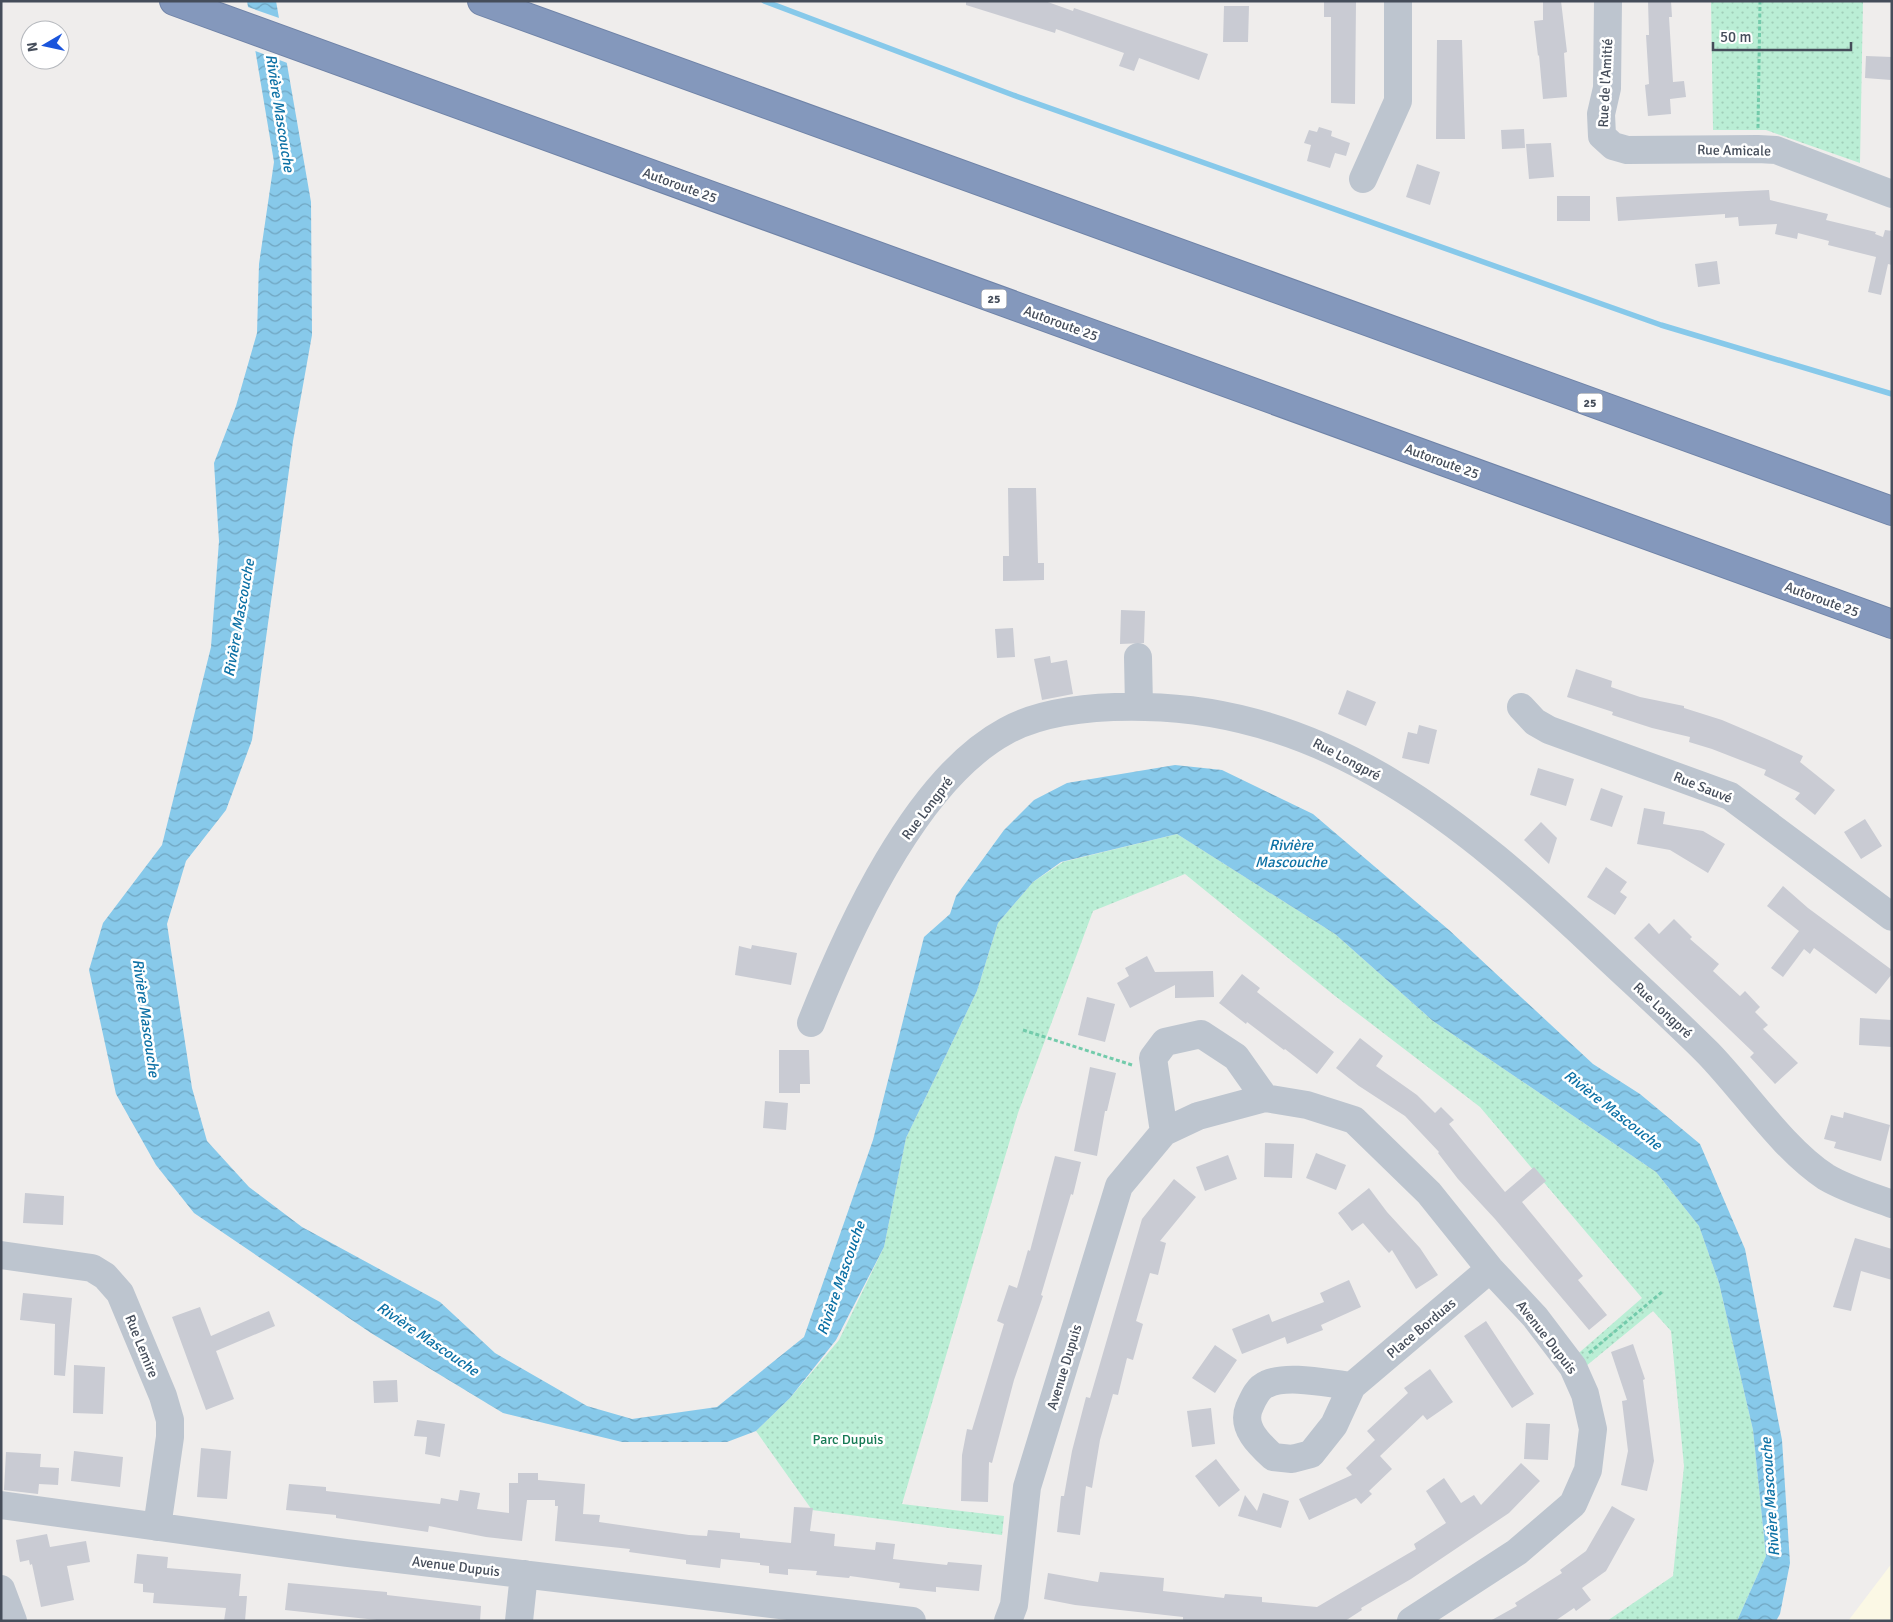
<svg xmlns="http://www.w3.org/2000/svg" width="1893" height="1622" viewBox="0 0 1893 1622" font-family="Signika,sans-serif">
  <defs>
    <pattern id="park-dots" width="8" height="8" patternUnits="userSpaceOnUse" patternTransform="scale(1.25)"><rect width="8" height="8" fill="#baeed5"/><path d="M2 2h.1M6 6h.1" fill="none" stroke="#a1ceb9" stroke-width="1.8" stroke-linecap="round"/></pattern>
    <pattern id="water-waves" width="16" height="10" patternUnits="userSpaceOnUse" patternTransform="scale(1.25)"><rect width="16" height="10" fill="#87c9ea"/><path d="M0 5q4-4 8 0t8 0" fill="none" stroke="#70a5c1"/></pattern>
  </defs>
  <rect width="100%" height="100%" fill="#efedec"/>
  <path fill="#fbf8e5" d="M1892,1563V1621H1848Z"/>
  <path fill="url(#park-dots)" d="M1711,1H1863L1860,163L1766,130H1713Z
    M1177,834L1335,934L1433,1021L1656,1172L1699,1226L1719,1283L1753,1430L1766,1556L1737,1621H1607L1673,1576L1684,1466L1671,1331L1653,1311L1580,1371L1573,1358L1642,1298L1480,1107L1335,996L1185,874L1093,911L1018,1113L902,1504L1004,1516L1002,1535L812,1510L756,1431L790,1398L839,1340L884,1247L906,1138L977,991L998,923L1033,882L1063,862Z"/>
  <path fill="url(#water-waves)" d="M247,1H276L311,202L312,335L293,441L252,740L226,810L186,861L167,924L192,1088L207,1141L249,1187L302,1227L440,1302L495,1353L587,1406L632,1419L717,1407L804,1337L873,1140L924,937L950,914L956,896L1004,830L1034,800L1067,783L1175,765L1222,770L1313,814L1449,930L1593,1064L1640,1094L1700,1144L1745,1249L1782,1440L1790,1563L1780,1614L1776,1621H1737L1766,1556L1753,1430L1719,1283L1699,1226L1656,1172L1433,1021L1335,934L1177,834L1061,862L1033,882L998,923L977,991L906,1138L884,1247L836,1340L790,1398L756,1431L727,1442H622L503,1413L371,1333L194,1213L156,1165L116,1094L89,970L103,923L162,845L211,647L219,541L214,463L236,406L257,333L259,264L274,162Z"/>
  <path fill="#efedec" d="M245,6L282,19L290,64L253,50Z"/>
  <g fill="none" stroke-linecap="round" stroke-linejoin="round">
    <path stroke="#87c9ea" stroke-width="5.5" d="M764,1L1013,95L1661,325L1892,394"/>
  </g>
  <path fill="#c9cbd3" d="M966,1H1045L1073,11L1074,8L1208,54L1199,80L1139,58L1134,71L1119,66L1124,53L1056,29L1055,33L966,5Z
    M1543,1H1561L1567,52L1564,53L1567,97L1543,99L1539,55L1538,56L1534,21L1543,20Z
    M1648,1H1671L1672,17H1669L1673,82L1684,81L1686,97L1670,99L1671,114L1648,116L1645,85L1649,84L1646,35H1649Z
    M1324,2H1356L1355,104L1331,103V17H1324Z
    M1224,6H1249L1248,42H1223Z
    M1437,40H1462L1465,139H1436Z
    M1866,56L1892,57L1891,80L1865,78Z
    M1319,127L1332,131L1331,136L1350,143L1346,156L1335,153L1330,168L1307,161L1311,145L1304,143L1309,130L1317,132Z
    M1524,129L1525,148L1502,149L1501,130Z
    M1551,143L1554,177L1529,179L1526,144Z
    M1417,164L1440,172L1430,205L1406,197Z
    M1769,190L1770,200L1828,214L1826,220L1876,232L1875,234L1883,237L1885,230L1892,231V265L1888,264L1881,295L1868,292L1876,257L1828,245L1829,241L1798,233L1797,239L1775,234L1777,224L1739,226L1738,217L1725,218V214L1618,221L1616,197Z
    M1557,196H1590V221H1557Z
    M1717,261L1720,284L1698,287L1695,264Z
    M1008,488H1036L1038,563H1044V580L1003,581V556H1009Z
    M1121,610L1145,611L1144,643L1120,644Z
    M1013,628L1015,657L997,658L995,629Z
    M1050,656L1051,663L1067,660L1073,694L1042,700L1034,659Z
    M1576,669L1612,681L1611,687L1640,697L1684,706V708L1722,720L1769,740L1803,756L1800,762L1835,790L1815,815L1795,799L1800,793L1764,775L1766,770L1712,749L1689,742L1690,737L1652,728L1612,715L1613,712L1567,697Z
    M1347,690L1376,702L1366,726L1338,714Z
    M1419,725L1437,730L1429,764L1402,758L1408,732L1417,734Z
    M1538,768L1574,779L1566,806L1530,795Z
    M1601,788L1623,796L1612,827L1590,820Z
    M1644,808L1665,812L1663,824L1703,831L1725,844L1708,873L1670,850L1637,844Z
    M1865,819L1882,846L1861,859L1844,832Z
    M1541,822L1557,838L1549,864L1524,840Z
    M1606,867L1627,882L1620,892L1627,897L1615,915L1587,897Z
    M1783,886L1808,908L1892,970V974L1876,994L1814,948L1810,954L1804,949L1783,977L1771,968L1799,931L1767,906Z
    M1674,919L1692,937L1690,939L1719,964L1713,971L1740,996L1745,991L1760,1007L1755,1012L1768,1025L1763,1029L1798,1063L1775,1084L1750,1057L1754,1053L1634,938L1649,923L1659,934Z
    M752,945L797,953L791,985L735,975L739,946L751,949Z
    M1147,956L1155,972L1213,971L1214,997L1175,998V985L1130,1008L1117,983L1129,976L1125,968Z
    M1242,974L1260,988L1257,992L1334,1052L1317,1074L1285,1049L1284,1050L1247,1022L1246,1024L1219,1003Z
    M1087,997L1115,1004L1105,1042L1078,1035Z
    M1860,1018L1892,1020V1047L1859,1045Z
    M1360,1038L1383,1056L1376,1066L1417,1095L1435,1113L1441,1107L1454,1120L1449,1124L1505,1192L1534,1167L1546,1181L1522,1202L1583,1276L1578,1280L1607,1315L1589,1330L1495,1219L1458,1179L1438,1153L1439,1152L1405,1116L1359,1086L1336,1068Z
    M779,1050H809L810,1084H800V1093H779Z
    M1090,1067L1116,1073L1107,1111H1105L1097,1156L1074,1151Z
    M765,1101L788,1103L786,1130L763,1128Z
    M1844,1112L1890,1125L1881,1161L1834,1148L1836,1142L1824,1139L1831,1115L1843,1118Z
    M1265,1143L1294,1144L1292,1178L1264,1177Z
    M1316,1153L1346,1165L1336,1190L1306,1178Z
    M1228,1155L1237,1179L1205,1191L1196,1167Z
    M1055,1156L1081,1162L1073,1195L1071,1194L1041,1295L1043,1296L1014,1380L992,1463L989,1462L988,1502L961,1501L962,1455L967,1429L972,1430L1004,1324L997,1321L1009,1285L1017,1288L1028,1250L1030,1251Z
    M1174,1179L1196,1197L1160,1241L1166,1243L1158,1275L1150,1273L1136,1321L1143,1324L1133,1360L1127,1358L1118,1395L1113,1394L1100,1440L1092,1488L1086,1486L1080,1535L1057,1532L1061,1496H1064L1072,1451L1086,1397L1090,1398L1142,1219Z
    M1369,1188L1387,1212L1420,1248L1438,1275L1416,1289L1392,1250L1389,1253L1363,1223L1352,1231L1338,1213Z
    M25,1193L64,1196L63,1225L23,1223Z
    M1855,1238L1892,1249V1280L1861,1271L1851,1311L1833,1307Z
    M1349,1280L1361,1307L1321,1325L1323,1330L1287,1344L1285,1337L1242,1354L1232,1329L1269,1314L1272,1322L1324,1302L1320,1293Z
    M23,1293L72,1298L65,1376L54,1375L55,1324L20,1320Z
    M200,1307L211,1336L269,1311L275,1326L216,1351L234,1399L206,1410L172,1317Z
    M1486,1321L1534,1394L1512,1408L1464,1336Z
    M1633,1344L1645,1379L1643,1380L1654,1461L1647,1491L1621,1485L1628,1451L1622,1401L1627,1400L1611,1352Z
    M1215,1345L1237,1360L1215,1393L1192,1378Z
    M74,1365L105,1367L103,1414L73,1413Z
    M1430,1369L1453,1402L1427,1420L1423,1415L1380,1456L1392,1469L1369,1491L1372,1494L1361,1504L1356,1498L1309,1520L1299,1499L1352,1475L1346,1468L1375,1440L1367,1431L1408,1393L1404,1388Z
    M397,1380L398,1402L374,1403L373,1381Z
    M1211,1408L1215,1444L1192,1447L1187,1411Z
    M417,1420L445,1424L440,1457L425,1454L427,1437L414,1436Z
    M1526,1423L1550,1424L1548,1460L1524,1459Z
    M201,1448L231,1451L227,1499L197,1497Z
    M74,1451L123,1457L120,1487L71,1481Z
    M6,1452L41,1454L40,1467L59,1468L58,1485L39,1484L38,1494L4,1490Z
    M1216,1459L1240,1490L1219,1507L1195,1476Z
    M1521,1463L1540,1481L1509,1513L1411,1579L1361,1608L1362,1610L1345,1621H1193L1183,1620V1617L1075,1605L1044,1599L1048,1573L1098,1582L1100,1572L1164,1578L1163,1591L1224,1598L1225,1594L1262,1597V1602L1317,1607L1416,1549L1414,1544L1446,1523L1426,1491L1444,1478L1461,1503L1474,1495L1481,1505Z
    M518,1473H538V1480L585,1484L583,1514L600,1515L599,1522L689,1535L707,1536L708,1530L740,1533V1538L791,1543L794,1507L813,1508L810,1531L835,1534L834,1546L875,1550L876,1542L895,1544L893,1559L947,1565L948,1562L982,1565L979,1591L936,1587V1592L899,1588L900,1583L850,1576L849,1578L816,1575L817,1571L788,1569V1575L769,1573V1566L760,1565V1563L721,1559L720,1568L686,1564V1560L629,1552L630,1549L555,1541L558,1506H555V1500H527L522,1541L486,1537L429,1526L428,1532L336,1518V1515L286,1510L289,1484L326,1487V1491L440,1504L441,1498L458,1501L460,1490L480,1493L477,1509L509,1513V1483H518Z
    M1263,1493L1289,1501L1281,1528L1238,1516L1245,1495L1257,1511Z
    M1612,1506L1635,1519L1606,1571L1582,1588L1591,1600L1576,1611L1574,1608L1555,1621H1490L1517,1606L1515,1603L1562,1573L1560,1570L1586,1551Z
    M47,1534L50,1547L86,1541L90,1562L67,1566L74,1600L41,1607L32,1564L30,1565L29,1560L20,1562L16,1540Z
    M137,1554L168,1557L167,1568L241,1574L239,1596H247L245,1621H224L226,1608L153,1603L154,1593L143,1592V1584L134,1583Z
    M288,1583L387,1592V1595L481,1606L480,1621H386L285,1610Z"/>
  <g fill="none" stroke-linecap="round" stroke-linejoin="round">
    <defs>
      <path id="highway" d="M174,1L1892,624
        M482,1L1892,511"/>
    </defs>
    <use href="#highway" stroke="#6f83a7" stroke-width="30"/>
    <path stroke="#73cbab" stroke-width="3" stroke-dasharray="4 2.5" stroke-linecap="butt" d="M1758,128L1760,1
      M1023,1030L1132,1065
      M1589,1353L1662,1292"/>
    <path stroke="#bdc5cf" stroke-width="28" d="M1608,1L1607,88L1601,114L1602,136L1613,146L1627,150L1758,149L1776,150L1892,194
      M1363,179L1398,101V1
      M1138,657L1139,707
      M1521,707L1535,722L1549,730L1730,796L1892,917
      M811,1023C848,930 915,780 1006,731C1046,709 1100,706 1145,707C1330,710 1466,825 1594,945C1632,981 1671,1016 1708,1053C1745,1091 1782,1148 1826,1177C1846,1189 1870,1196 1892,1204
      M1164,1132L1153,1058L1165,1042L1201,1034L1236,1057L1265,1098
      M1,1255L92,1268L105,1276L120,1293L163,1396L170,1420V1437L157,1527
      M1352,1386C1330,1384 1288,1374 1267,1384C1257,1388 1253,1399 1249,1408C1241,1428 1260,1445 1273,1457L1292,1459L1311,1454L1334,1425L1352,1386L1490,1269
      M1,1505L347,1553L912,1621
      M1,1589L13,1621
      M519,1621L524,1574
      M1008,1621L1014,1605L1027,1487L1119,1186L1164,1132L1198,1116L1265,1098L1307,1105L1354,1120L1429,1193L1490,1269L1535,1317L1573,1367L1585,1394L1593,1429L1588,1470L1573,1504L1517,1552L1411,1621"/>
    <use href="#highway" stroke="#8498bc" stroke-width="28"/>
  </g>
  <g text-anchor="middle" stroke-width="5" stroke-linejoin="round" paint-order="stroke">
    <g fill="#fff" stroke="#7d828c" stroke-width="1">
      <rect x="981.5" y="289.5" width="25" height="19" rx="4"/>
      <rect x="1577.5" y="393.5" width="25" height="19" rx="4"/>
    </g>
    <g font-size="12" font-weight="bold" fill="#454d5a">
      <text x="994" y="303">25</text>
      <text x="1590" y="407">25</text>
    </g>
    <g font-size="14" fill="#454d5a" stroke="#fff">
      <text transform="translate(1605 83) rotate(-87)" y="5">Rue de l'Amitié</text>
      <text transform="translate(1734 150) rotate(1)" y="5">Rue Amicale</text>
      <text transform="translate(680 185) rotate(20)" y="5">Autoroute 25</text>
      <text transform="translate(1061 323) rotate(20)" y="5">Autoroute 25</text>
      <text transform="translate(1442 461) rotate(20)" y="5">Autoroute 25</text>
      <text transform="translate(1822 599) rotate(20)" y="5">Autoroute 25</text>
      <text transform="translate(1347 759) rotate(28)" y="5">Rue Longpré</text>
      <text transform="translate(1703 787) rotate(22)" y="5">Rue Sauvé</text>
      <text transform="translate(927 808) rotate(-53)" y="5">Rue Longpré</text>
      <text transform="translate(1663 1010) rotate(43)" y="5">Rue Longpré</text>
      <text transform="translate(1421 1328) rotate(-40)" y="5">Place Borduas</text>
      <text transform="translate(1547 1337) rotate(52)" y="5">Avenue Dupuis</text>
      <text transform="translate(142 1346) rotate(68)" y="5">Rue Lemire</text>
      <text transform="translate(1064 1367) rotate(-73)" y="5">Avenue Dupuis</text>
      <text transform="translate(456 1566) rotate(7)" y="5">Avenue Dupuis</text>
    </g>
    <g font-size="14" fill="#177a55" stroke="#fff">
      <text x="848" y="1444">Parc Dupuis</text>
    </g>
    <g font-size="15" font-style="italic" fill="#0d71a5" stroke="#fff">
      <text transform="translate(280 113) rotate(81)" y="5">Rivière Mascouche</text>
      <text transform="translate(239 618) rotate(-80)" y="5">Rivière Mascouche</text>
      <text x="1291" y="850">Rivière<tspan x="1291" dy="17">Mascouche</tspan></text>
      <text transform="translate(146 1018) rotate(82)" y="5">Rivière Mascouche</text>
      <text transform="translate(1613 1110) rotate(38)" y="5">Rivière Mascouche</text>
      <text transform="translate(841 1278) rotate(-71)" y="5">Rivière Mascouche</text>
      <text transform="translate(428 1339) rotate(34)" y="5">Rivière Mascouche</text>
      <text transform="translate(1770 1497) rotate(-94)" y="5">Rivière Mascouche</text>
    </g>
  </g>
  <rect width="1893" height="1622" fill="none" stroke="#454d5a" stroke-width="5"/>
  <g transform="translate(45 45) rotate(261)"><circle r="24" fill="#ffffff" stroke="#b5b8bd"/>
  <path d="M0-4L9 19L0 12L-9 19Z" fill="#1a55dc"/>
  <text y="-8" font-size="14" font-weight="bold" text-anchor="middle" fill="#454d5a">N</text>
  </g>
  <path d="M1713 42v8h138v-8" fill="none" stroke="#454d5a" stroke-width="2.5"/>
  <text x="1720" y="42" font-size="15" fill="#454d5a" stroke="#ffffff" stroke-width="4" paint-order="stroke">50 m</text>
</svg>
